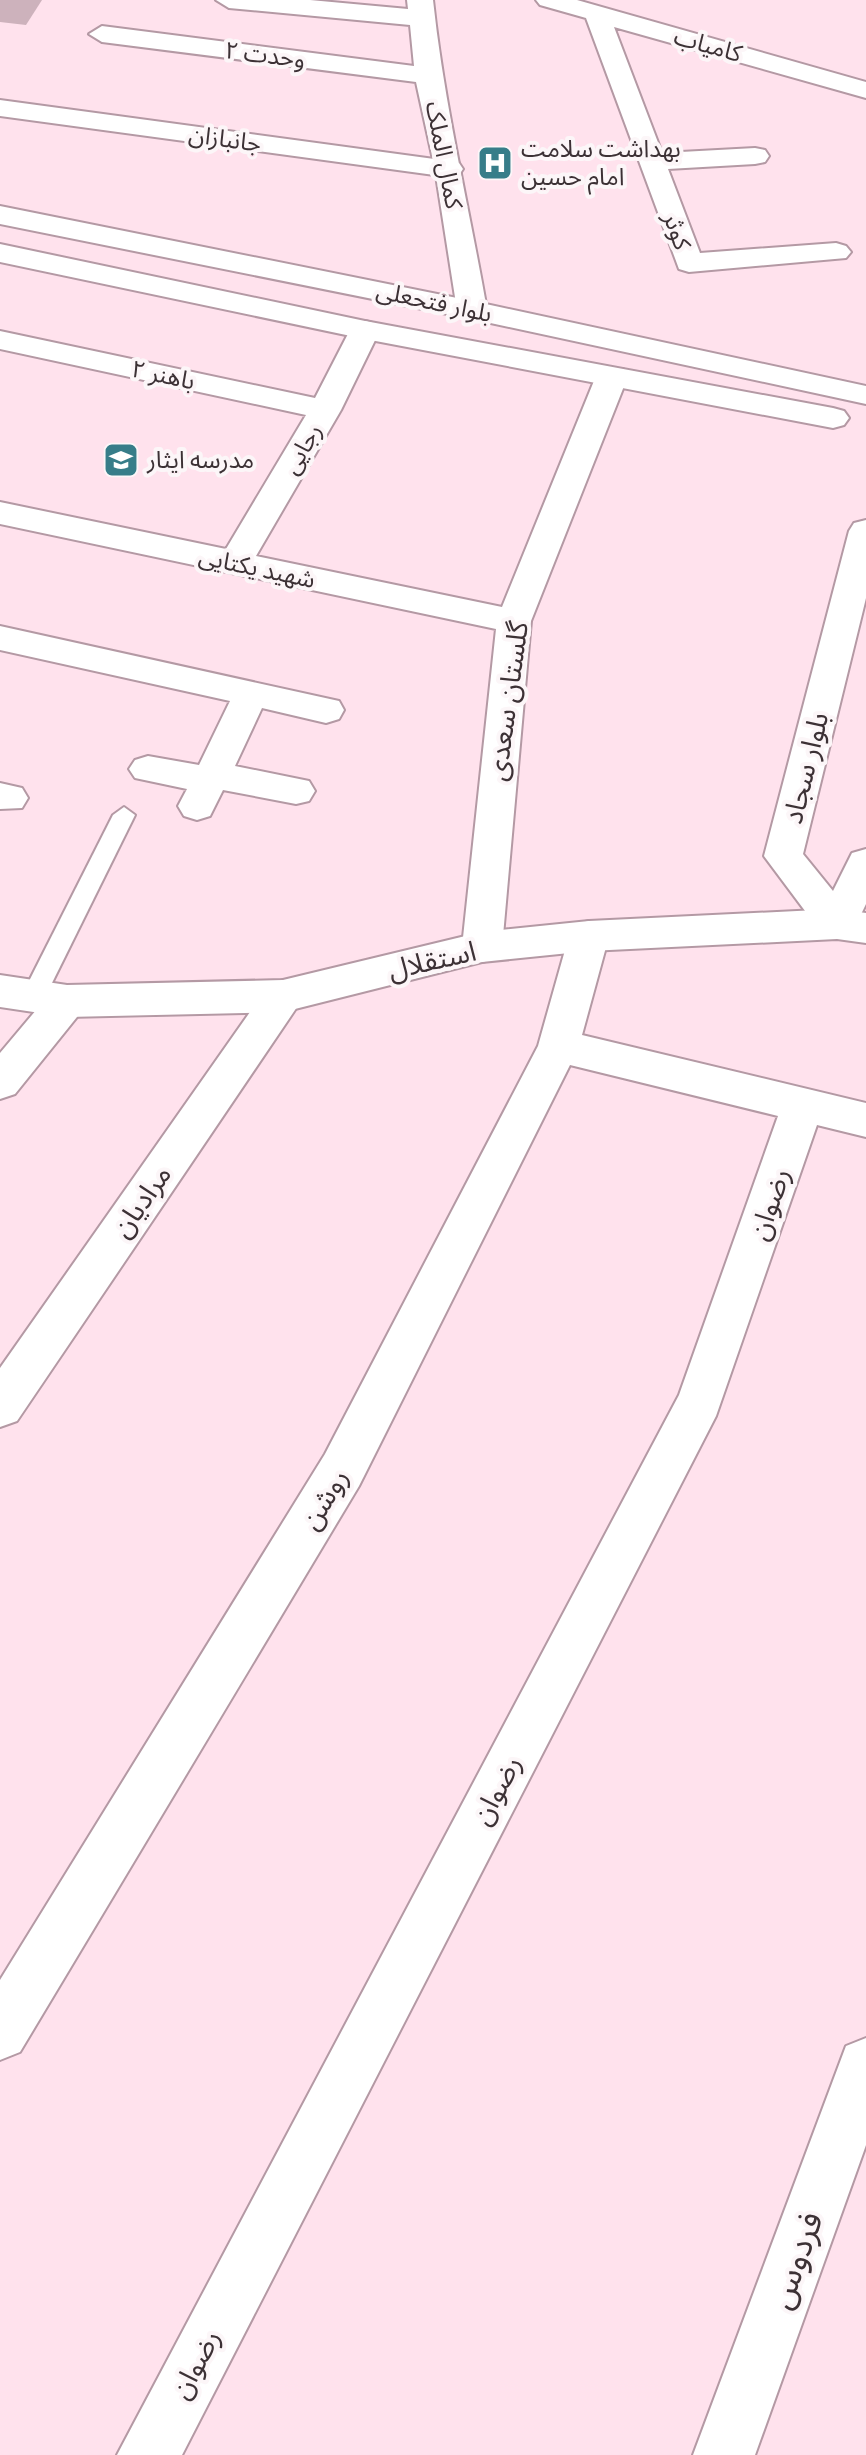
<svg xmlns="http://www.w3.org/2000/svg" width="866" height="2455" viewBox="0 0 866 2455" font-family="'Zilla Slab','Noto Sans Arabic',serif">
  <rect width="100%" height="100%" fill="#ffe2ed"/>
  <path fill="#cdb2bc" d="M0,0H42L26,25L0,22Z"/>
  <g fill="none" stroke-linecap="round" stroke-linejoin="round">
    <defs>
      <path id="service" d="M124,807L135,815L46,995L42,1002H26L22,995L113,815Z"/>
      <path id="minor" d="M216,0H310L408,9L407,0H433C444,104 469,207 487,310L483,316H461L457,310L435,169L416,82L102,42L89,34L102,26L414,66L410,25L229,8Z
        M536,0H577L866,82V98L614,27L662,153L755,148L765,150L769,156L765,162L755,164L668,169L700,253L836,243L846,246L851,252L846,258L689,272L679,269L586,18L540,5Z
        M365,321L376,324L380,330L341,410L256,556L502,607L596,376L601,369H623L628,376L531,621L502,947L496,958L482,962L468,958L462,947L496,629L0,524V502L226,549L306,415L0,349V331L315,398L350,330L354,324Z
        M0,626L339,701L344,710L339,719L326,723L262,708L235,766L309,781L315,791L309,801L296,804L223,790L210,816L197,820L184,816L178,806L187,789L135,778L129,769L135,760L148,756L199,765L230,701L0,650Z
        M0,783L22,788L28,798L22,808L0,809Z
        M589,921L603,925L609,936L582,1035L866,1103V1137L817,1125L716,1416L182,2455H117L679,1395L778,1116L570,1065L359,1486L20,2052L0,2060V1980L325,1454L538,1046L569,936L575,925Z
        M283,980L297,985L303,996L297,1007L17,1421L0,1427V1368L269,985Z
        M67,985L81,990L87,1001L81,1012L15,1094L0,1099V1053L53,990Z
        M866,2038V2145L755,2455H693L846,2046Z"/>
      <path id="tertiary" d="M0,100L449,161L459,163L463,169L459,175L449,177L0,116Z
        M0,206L472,301L866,386V404L472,319L0,224Z
        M0,244L365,321L833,408L844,411L849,418L844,425L833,428L365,339L0,262Z
        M837,909L866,913V943L837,939L589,951L482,962L283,1012L67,1017L0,1007V975L67,985L283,980L482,932L589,921Z"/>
      <path id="secondary" d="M866,520V598L803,854L833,891L852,853L866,849V904L851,935L837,939L823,935L764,856L849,531L854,523Z"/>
    </defs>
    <use href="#service" stroke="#b499a4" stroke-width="4"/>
    <use href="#minor" stroke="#b499a4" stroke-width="4"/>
    <use href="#tertiary" stroke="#b499a4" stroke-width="4"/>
    <use href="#secondary" stroke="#b499a4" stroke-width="4"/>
    <use href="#service" fill="#fff" fill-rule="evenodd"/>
    <use href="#minor" fill="#fff" fill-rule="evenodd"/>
    <use href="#tertiary" fill="#fff" fill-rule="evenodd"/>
    <use href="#secondary" fill="#fff" fill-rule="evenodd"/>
  </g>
  <defs>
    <symbol id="hospital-square" viewBox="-11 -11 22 22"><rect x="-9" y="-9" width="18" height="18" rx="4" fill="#377d89" stroke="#fcf6f8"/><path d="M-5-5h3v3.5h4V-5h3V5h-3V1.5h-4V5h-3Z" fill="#fff"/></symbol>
    <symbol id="school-square" viewBox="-11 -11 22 22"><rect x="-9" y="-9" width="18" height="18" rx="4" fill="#377d89" stroke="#fcf6f8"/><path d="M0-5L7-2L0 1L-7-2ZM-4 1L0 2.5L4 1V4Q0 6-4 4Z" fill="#fff"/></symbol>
  </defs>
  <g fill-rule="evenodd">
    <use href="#hospital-square" x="475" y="143" width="40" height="40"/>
    <use href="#school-square" x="101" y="440" width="40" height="40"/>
  </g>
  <g text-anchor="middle" stroke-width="8" stroke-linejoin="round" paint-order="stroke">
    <g font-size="24" fill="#3c3135" stroke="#fcf6f8">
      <text transform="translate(708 45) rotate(16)" y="8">کامیاب</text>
      <text transform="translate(265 55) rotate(7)" y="8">وحدت ۲</text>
      <text transform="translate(225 139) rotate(8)" y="8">جانبازان</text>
      <text transform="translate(444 155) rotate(79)" y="8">کمال الملک</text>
      <text transform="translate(677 231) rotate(70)" y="8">کوثر</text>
      <text transform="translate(434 302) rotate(12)" y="8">بلوار فتحعلی</text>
      <text transform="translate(163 375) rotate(12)" y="8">باهنر ۲</text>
      <text transform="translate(302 449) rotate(-60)" y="8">رجایی</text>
      <text transform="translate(257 568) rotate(12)" y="8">شهید یکتایی</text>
    </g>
    <g font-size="24" fill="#3c3135" stroke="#fcf6f8" text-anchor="start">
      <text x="521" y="157">بهداشت سلامت<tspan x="521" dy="28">امام حسین</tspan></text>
      <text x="147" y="468">مدرسه ایثار</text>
    </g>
    <g font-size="28" fill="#3c3135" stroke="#fcf6f8">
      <text transform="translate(507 701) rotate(-82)" y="10">گلستان سعدی</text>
      <text transform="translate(805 768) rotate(-76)" y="10">بلوار سجاد</text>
      <text transform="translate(432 960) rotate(-13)" y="10">استقلال</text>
      <text transform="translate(141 1201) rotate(-55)" y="10">مرادیان</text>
      <text transform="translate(769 1204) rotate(-71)" y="10">رضوان</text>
      <text transform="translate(324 1499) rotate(-59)" y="10">روشن</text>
      <text transform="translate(496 1790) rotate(-62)" y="10">رضوان</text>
      <text transform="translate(195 2364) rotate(-62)" y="10">رضوان</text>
    </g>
    <g font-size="34" fill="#3c3135" stroke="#fcf6f8">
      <text transform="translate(795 2260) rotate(-70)" y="12">فردوس</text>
    </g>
  </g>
</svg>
